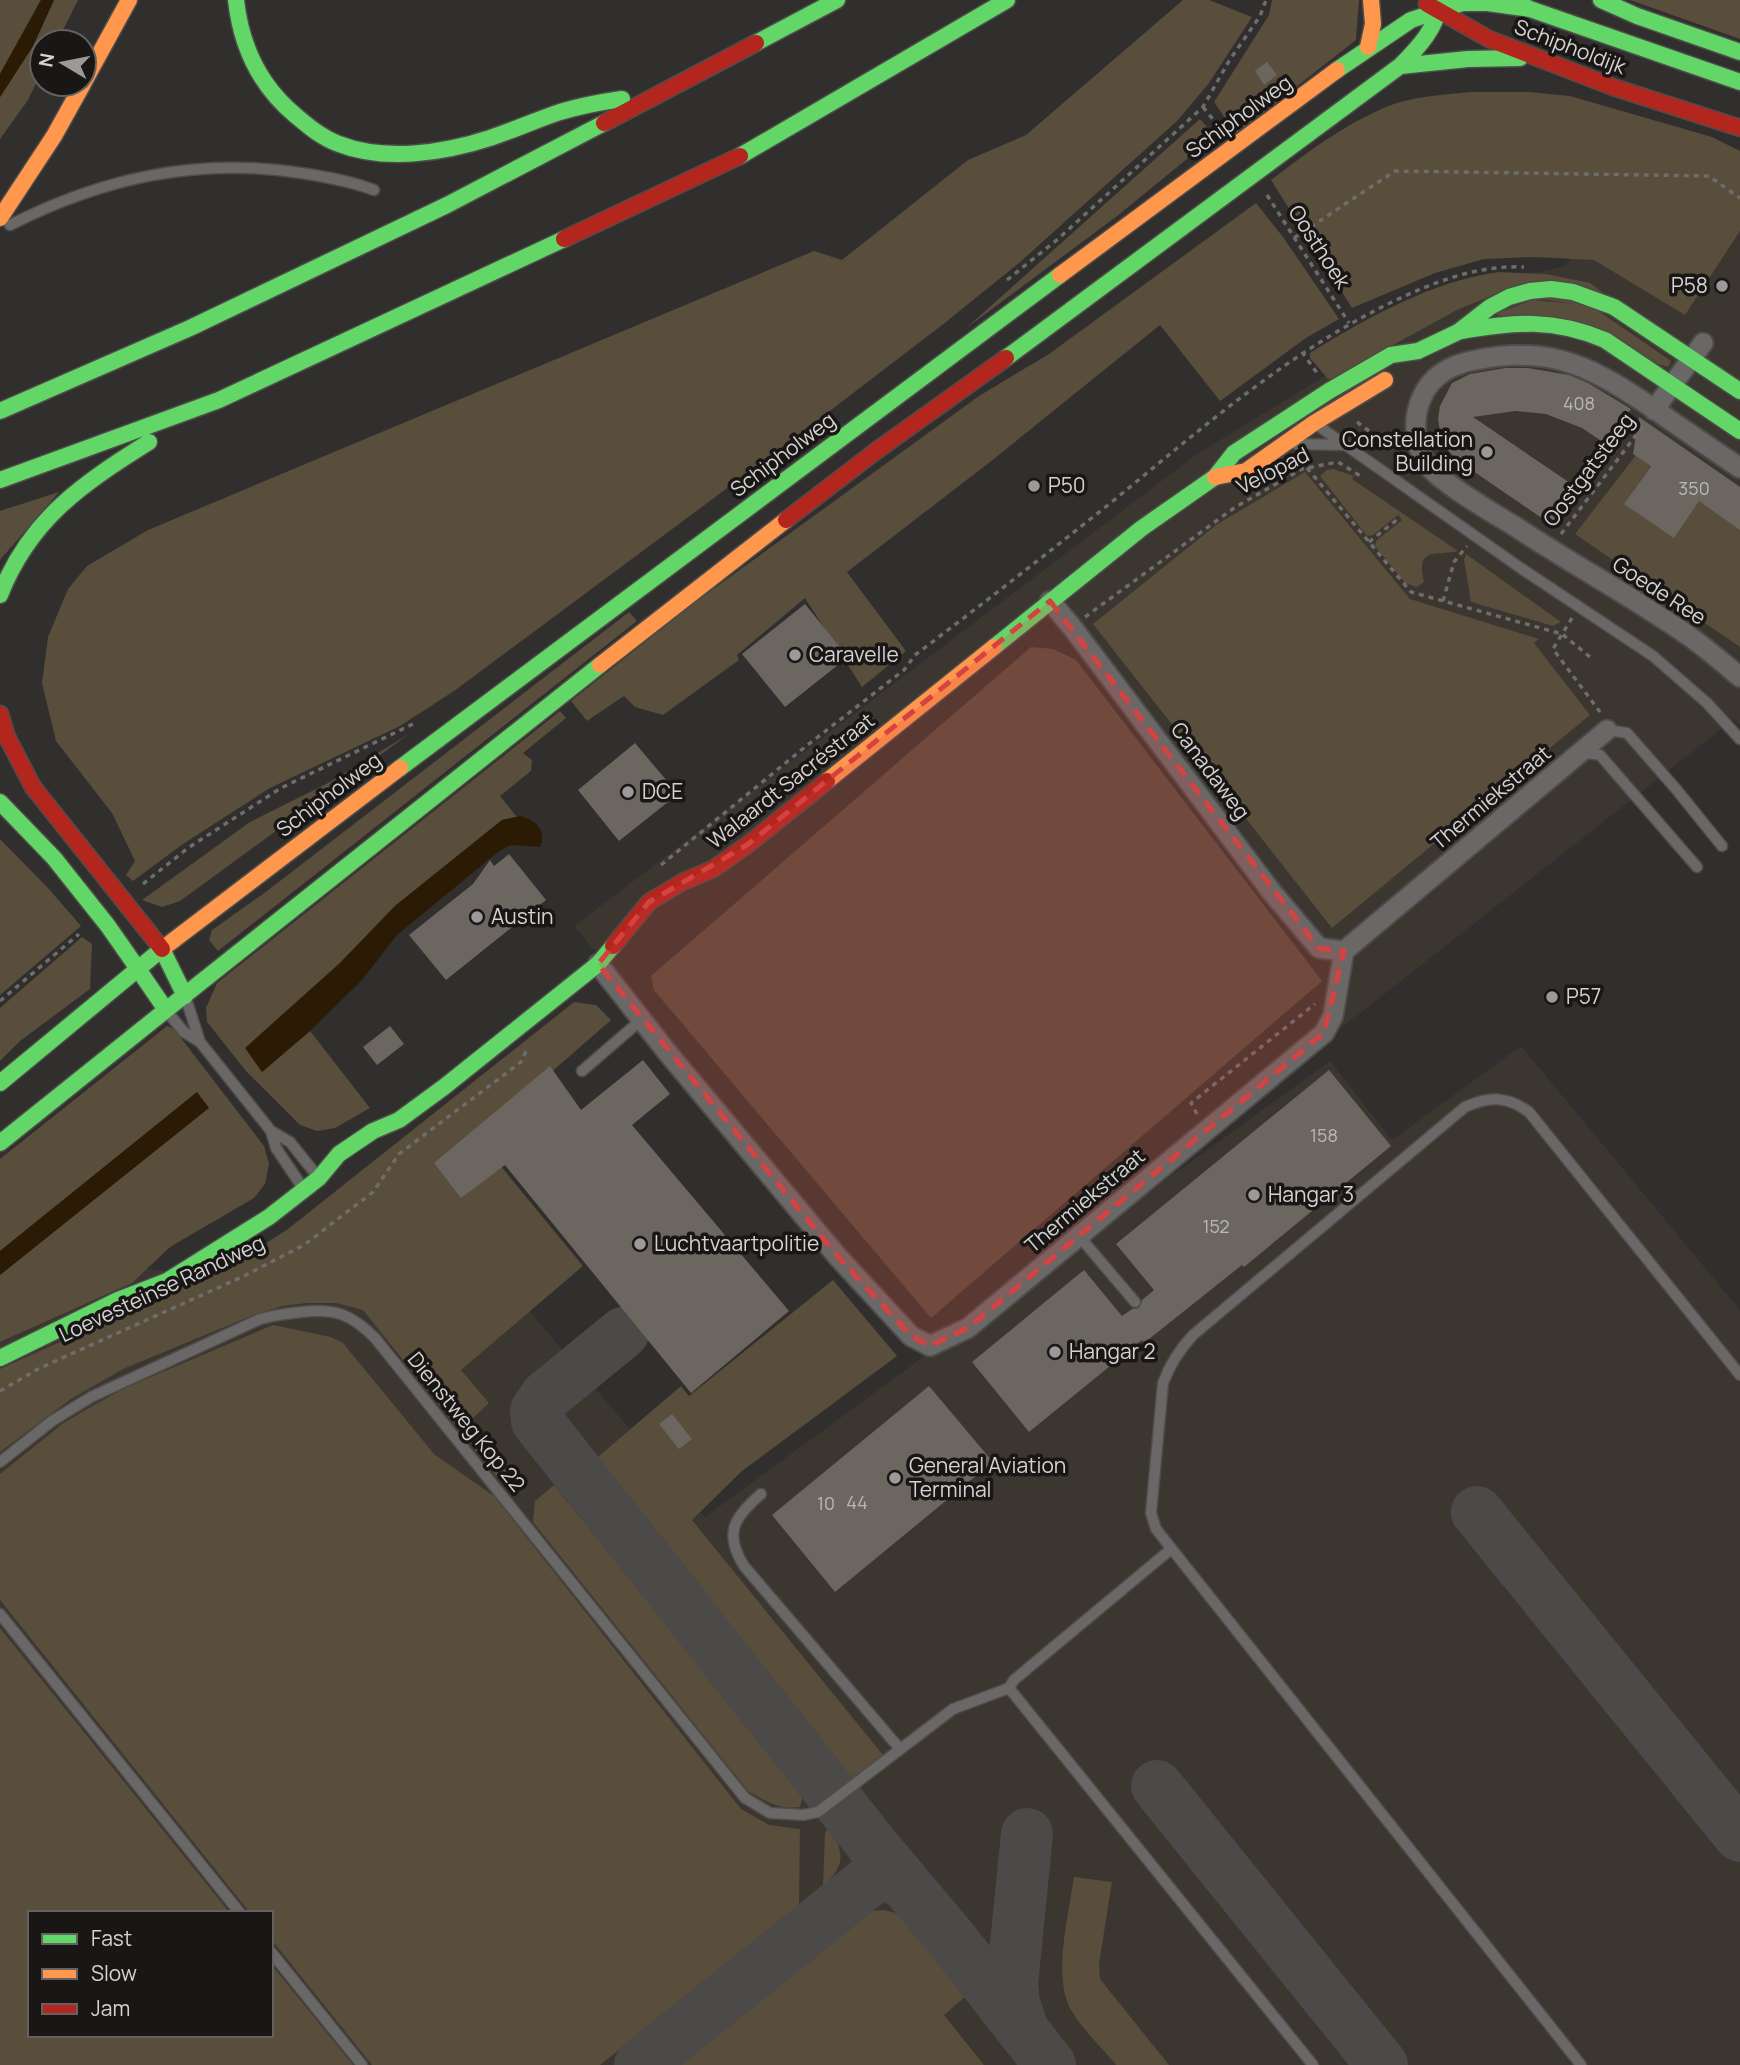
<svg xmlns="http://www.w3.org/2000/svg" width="1740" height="2065" viewBox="0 0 1740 2065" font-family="Manrope,sans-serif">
  <rect width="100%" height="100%" fill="#302f2d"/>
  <path fill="#3b362f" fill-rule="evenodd" d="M1663,135L1740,179V726L1734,719L946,1339L1330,1061L1392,1140L1521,1046L1740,1310V2065H0V1280L30,1256L301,1286L427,1191L705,1517L930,1352L574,926L1197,454L1469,288L1565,266ZM30,1913H271V2035H30Z"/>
  <path fill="#594d3c" d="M0,0H41L0,74Z
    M54,0H78L57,42H42V71L28,100L0,139V97L33,46Z
    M1183,0H1209L1252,17L1209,83L1177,121L1019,263L946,322L784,446L454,691L400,726L270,788L183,844L133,881L126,875L135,861L112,813L56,741L42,683L48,637L68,589L87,566L148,530L814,251L842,260L968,160L1026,135Z
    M1272,0H1359L1356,40L1236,134L1214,102L1269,15Z
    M1630,0H1740V39Z
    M1471,92H1529L1570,96L1712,137L1740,151V231L1685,315L1594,260L1533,257L1484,259L1435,273L1352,308L1271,180C1308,152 1343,125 1386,107C1412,96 1443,95 1471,92Z
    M1200,119L1215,136L1116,217L965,329Z
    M1256,203L1283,237L1339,319L1306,338L1220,401L1160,325L990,462L847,572L906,651L862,687L805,598L737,655L739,660L663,715L635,707L624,696L587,721L571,701L694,603L979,396L1049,354Z
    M1499,272L1546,274L1590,283L1627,311L1498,293L1457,310L1331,379H1328L1310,358V353C1367,318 1432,281 1499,272Z
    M1532,300L1590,305L1671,361L1668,367L1495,314Z
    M1636,455L1651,465L1625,503L1696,494L1740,525V647L1575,534Z
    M1333,469L1354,476L1352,479L1458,551C1437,556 1415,546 1424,582L1417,587L1405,583L1375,546L1376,541L1402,520L1398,515L1373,535L1367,536L1320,476L1327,470Z
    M1305,472L1410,599L1539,639L1534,643L1590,715L1332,928L1093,624L1216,525Z
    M59,492L0,560V511Z
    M1466,554L1561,622L1553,626L1471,602L1464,560Z
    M629,612L637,621L218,951L209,940L212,930L267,891Z
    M1031,647L1053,649L1076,660L1322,981L931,1318L654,990L651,976Z
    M560,711L566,718L523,753L532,760L531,771L500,796L517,817L502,820L395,906L341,962L262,1072L310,1031L370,1108L335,1128L317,1131L300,1125L246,1071L207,1022L206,1008L217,983Z
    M409,734L180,901L162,907L142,900L250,822L328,783Z
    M0,839L48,888L81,926L0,995Z
    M82,937L92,944L90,989L20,1041L0,1061V1008Z
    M574,1002L596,1005L611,1020L548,1075L499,1164L583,1266L461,1370L489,1403L471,1420L524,1489L504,1486L363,1310L336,1303H307L282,1306L251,1316L123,1369L71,1399L0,1452V1369L237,1262L288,1229Z
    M167,1026L174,1029L264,1146L269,1164L265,1184L254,1198L170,1247L132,1283L0,1342V1275L208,1108L196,1093L0,1251V1159Z
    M833,1280L897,1356L742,1471L692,1520L883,1755L853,1780L601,1464L599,1456L681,1386L689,1396Z
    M273,1325L331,1337L343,1343L434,1454L494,1496L741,1809L769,1825L800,1829L799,1908L600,2065H372L271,1939V1913H250L0,1600V1474L62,1424L94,1405L125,1388Z
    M554,1485L799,1789L802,1799L800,1807C779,1810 765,1801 748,1791L533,1522L535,1501Z
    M0,1628L230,1913H30V2035H271V1964L353,2065H0Z
    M828,1827C845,1852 846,1865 823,1886L825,1834Z
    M1074,1877L1112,1882L1099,1964L1100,1979L1169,2065H1116C1102,2047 1074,2022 1067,2001C1055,1967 1069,1912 1074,1877Z
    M884,1910L896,1913L905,1920L966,1996L944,2015L984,2065H679L856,1919L869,1911Z"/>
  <path fill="#2b1b04" d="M41,0H54L33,46L0,97V74Z
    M520,816C536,820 547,830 540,847L510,845L498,852L397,935L362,980L310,1031L262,1072L245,1048L341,962L395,906L502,820Z
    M197,1092L209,1108L0,1275V1251Z"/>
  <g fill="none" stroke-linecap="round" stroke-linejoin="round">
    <path stroke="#4c4a48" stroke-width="52" d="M623,1333L546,1396L536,1411L537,1421L874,1847L953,1941L1050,2065
      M1477,1512L1740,1836
      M1157,1786L1382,2065
      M1023,2030L1014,2003L1012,1984L1027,1834
      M640,2065L874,1877L892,1876L905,1884"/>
  </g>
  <path fill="#6b6760" d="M1267,62L1277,75L1264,85L1255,71Z
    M1505,368H1528L1569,375L1588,383L1631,409L1606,444L1582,428L1546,414L1515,411L1473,417L1576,487L1552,525L1457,460L1442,444L1438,419L1440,406L1452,383L1470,374Z
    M1639,417L1740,487V530L1699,501L1674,538L1624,504L1651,466L1633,454Z
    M805,604L848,657L785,707L742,654Z
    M635,743L678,794L619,841L578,790Z
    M509,854L546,900L446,980L409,935L473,884L490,860L494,866Z
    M390,1026L404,1044L377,1065L363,1047Z
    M643,1060L670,1094L632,1125L789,1311L691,1393L505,1165L461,1198L434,1163L550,1066L581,1110Z
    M1329,1070L1391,1146L1244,1267L1242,1265L1144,1343L1142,1340L1029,1432L972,1362L1084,1270L1122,1316L1132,1309L1139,1308L1142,1300L1154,1290L1116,1244Z
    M929,1386L993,1462L835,1592L772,1515Z
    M672,1414L692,1439L679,1449L659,1424Z"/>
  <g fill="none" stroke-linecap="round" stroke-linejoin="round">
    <defs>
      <path id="lane" d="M10,225C103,178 197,157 301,173C327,177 350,181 374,190
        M1317,425L1522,569L1653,656L1707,703L1740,739
        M1296,444L1344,445
        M1607,730L1627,733L1676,789L1722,846
        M1581,752L1600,755L1697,867
        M186,999L200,1042
        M169,1014L184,1032L200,1042L271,1131L290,1142L318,1177
        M582,1071L641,1020
        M271,1131L276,1148L303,1188
        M1079,1236L1135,1302
        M0,1462L52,1421L91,1397L258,1320C272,1315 286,1314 301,1312C335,1308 351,1314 375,1338L745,1798L770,1813L803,1815L818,1812L953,1709L1009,1688L1014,1680L1170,1550
        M761,1494C733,1518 724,1534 744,1566L900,1749
        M0,1614L240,1913
        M1009,1688L1313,2065
        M271,1952L362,2065
        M1581,2065L1156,1529L1151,1513L1163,1383C1170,1364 1179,1350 1193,1335L1465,1107C1490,1096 1507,1096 1529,1112L1740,1375"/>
      <path id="street" d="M1654,410L1703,343
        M1740,468C1712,449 1684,430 1657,411C1595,369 1554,344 1476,360C1453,364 1432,374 1422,397C1412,418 1414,448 1429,467C1446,486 1493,513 1516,527C1572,564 1631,596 1686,634C1705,647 1722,662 1740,677
        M1050,601L1072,627L1271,891L1319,948L1344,951
        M598,964L667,1052L838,1257L911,1336L930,1346L968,1328L1324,1033L1333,1016L1344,951L1607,730"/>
      <path id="fast" d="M236,0C241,46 259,85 295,115C308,126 322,138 339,144C385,162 444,153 490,138C514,130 536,120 560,112C580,106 601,102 622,99
        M1513,0L1530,9L1740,82
        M1601,0L1637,16L1740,52
        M756,43L837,0
        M1400,66L1468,59L1520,58
        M1337,70L1411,20L1463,3H1488L1530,9
        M740,156L1007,0
        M1461,331C1515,322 1553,318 1605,340L1740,431
        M1006,358L1400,66C1421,45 1435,29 1442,0
        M0,411L190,328L447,205L604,123
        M0,480L219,400L564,239
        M0,595C30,519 82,484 149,442
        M994,647L1142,528L1215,477L1234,453L1329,391L1391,355L1418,351L1458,332L1490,307L1509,297L1530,291L1551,289L1573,292L1614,307L1740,391
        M400,768L1060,275
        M0,802L54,858L108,926L138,969
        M138,969L166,1010L600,665
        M0,1083L162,949L185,996
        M0,1143L166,1010
        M0,1358L118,1300L167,1281L269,1217L319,1178L339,1154L373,1131L399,1120L444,1087L598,964L613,946"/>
      <path id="slow" d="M1368,47L1373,24L1371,0
        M84,82L129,0
        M0,218L54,136L83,84
        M1060,275L1337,70
        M1215,477L1246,471L1314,423L1385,380
        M600,665L786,520
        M827,781L994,647
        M162,949L400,768"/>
      <path id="jam" d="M1427,4L1489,39L1613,87L1740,128
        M604,123L756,43
        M564,239L740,156
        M786,520L876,451L1006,358
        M0,714L7,737L33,787L162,949
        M613,946L649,902L682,882L713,869L747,845L827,781"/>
    </defs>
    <use href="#lane" stroke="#4d4c4a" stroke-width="13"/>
    <use href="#street" stroke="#4d4c4a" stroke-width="23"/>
    <use href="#fast" stroke="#4d4c4a" stroke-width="19"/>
    <use href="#slow" stroke="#4d4c4a" stroke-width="19"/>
    <use href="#jam" stroke="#4d4c4a" stroke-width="19"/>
    <path stroke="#6d6d6c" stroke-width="3.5" stroke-dasharray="5 5" stroke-linecap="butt" d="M1203,107L1219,127
      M1267,195L1349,323
      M1294,238L1395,171L1709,176L1740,198
      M1007,280L1058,239L1203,107L1229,61L1260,16L1266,0
      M1302,352L1317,373
      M1357,422L1401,455
      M1307,468L1411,592L1562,634L1553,649L1600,712
      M1561,534L1643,426
      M1369,542L1399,518
      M1443,601L1454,562L1467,546
      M1085,617L1234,508L1302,469L1338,462L1362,477
      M1572,618L1562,634L1590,657
      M661,865L805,747L904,670L915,655C980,606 1044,556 1108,505C1200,430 1285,354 1392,302C1434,282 1477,265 1524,267
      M143,884L188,848L281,788L415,723
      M0,1001L79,934
      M1197,1114L1191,1103L1315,1004
      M0,1391L40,1368L242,1277L304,1245L373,1192L399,1154L521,1062L526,1051"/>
    <use href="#lane" stroke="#696867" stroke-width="10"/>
    <use href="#street" stroke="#696867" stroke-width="19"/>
    <use href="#fast" stroke="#63d668" stroke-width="16"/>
    <use href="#slow" stroke="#ff974d" stroke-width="16"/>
    <use href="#jam" stroke="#b3261e" stroke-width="16"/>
  </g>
  <path fill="#d64241" fill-opacity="0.2" stroke="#d64241" stroke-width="5" stroke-dasharray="14 9" stroke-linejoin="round" d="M1050,601L1319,948L1344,951L1324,1033L968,1328L930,1346L911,1336L838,1257L598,964L649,902L747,845Z"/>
  <g fill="#9b9a98" stroke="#181716" stroke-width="2.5">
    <circle cx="1722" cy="286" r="7"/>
    <circle cx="1487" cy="452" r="7"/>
    <circle cx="1034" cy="486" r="7"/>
    <circle cx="795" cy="655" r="7"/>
    <circle cx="628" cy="792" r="7"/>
    <circle cx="477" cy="917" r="7"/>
    <circle cx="1552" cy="997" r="7"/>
    <circle cx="1254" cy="1195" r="7"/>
    <circle cx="640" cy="1244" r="7"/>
    <circle cx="1055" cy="1352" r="7"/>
    <circle cx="895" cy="1478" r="7"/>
  </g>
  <g text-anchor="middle" stroke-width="7" stroke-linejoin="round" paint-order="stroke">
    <g font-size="18" fill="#bab8b5">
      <text x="1579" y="410">408</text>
      <text x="1694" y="495">350</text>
      <text x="1324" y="1142">158</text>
      <text x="1216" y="1233">152</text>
      <text x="857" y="1509">44</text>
      <text x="826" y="1510">10</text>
    </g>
    <g font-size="21" fill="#d4d3d1" stroke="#181716">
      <text transform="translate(1570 47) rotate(21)" y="7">Schipholdijk</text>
      <text transform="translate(1239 117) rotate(-36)" y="7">Schipholweg</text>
      <text transform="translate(1319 247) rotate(57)" y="7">Oosthoek</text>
      <text transform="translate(783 455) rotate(-37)" y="7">Schipholweg</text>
      <text transform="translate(1589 470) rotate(-53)" y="7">Oostgatsteeg</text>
      <text transform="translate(1273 471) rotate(-27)" y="7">Velopad</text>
      <text transform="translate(1659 591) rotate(33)" y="7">Goede Ree</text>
      <text transform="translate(1210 771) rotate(53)" y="7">Canadaweg</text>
      <text transform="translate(791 781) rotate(-38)" y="7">Walaardt Sacréstraat</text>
      <text transform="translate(329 795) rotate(-37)" y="7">Schipholweg</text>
      <text transform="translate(1491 798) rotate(-40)" y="7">Thermiekstraat</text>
      <text transform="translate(1085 1201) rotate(-40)" y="7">Thermiekstraat</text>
      <text transform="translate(162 1289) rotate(-25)" y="7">Loevesteinse Randweg</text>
      <text transform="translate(466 1422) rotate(51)" y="7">Dienstweg Kop 22</text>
    </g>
    <g font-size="21" fill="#d4d3d1" stroke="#181716" text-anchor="start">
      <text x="1708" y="293" text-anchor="end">P58</text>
      <text x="1473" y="447" text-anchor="end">Constellation<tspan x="1473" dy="24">Building</tspan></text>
      <text x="1048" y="493">P50</text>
      <text x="809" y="662">Caravelle</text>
      <text x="642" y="799">DCE</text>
      <text x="491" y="924">Austin</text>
      <text x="1566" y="1004">P57</text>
      <text x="1268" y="1202">Hangar 3</text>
      <text x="654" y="1251">Luchtvaartpolitie</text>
      <text x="1069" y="1359">Hangar 2</text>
      <text x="909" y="1473">General Aviation<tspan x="909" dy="24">Terminal</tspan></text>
    </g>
  </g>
  <rect x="28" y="1911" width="245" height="126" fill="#181716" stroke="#636261" stroke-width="2"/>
  <rect x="42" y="1934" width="35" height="10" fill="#63d668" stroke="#636261" stroke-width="2"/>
  <text x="91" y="1946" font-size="21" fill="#d4d3d1">Fast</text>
  <rect x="42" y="1969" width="35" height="10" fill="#ff974d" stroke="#636261" stroke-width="2"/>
  <text x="91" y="1981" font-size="21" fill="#d4d3d1">Slow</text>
  <rect x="42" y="2004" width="35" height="10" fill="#b3261e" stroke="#636261" stroke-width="2"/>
  <text x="91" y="2016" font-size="21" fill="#d4d3d1">Jam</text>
  <g transform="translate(63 63) rotate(280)"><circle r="33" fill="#181716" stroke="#636261" stroke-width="2"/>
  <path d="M0-5L12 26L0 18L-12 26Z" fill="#9b9a98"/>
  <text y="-10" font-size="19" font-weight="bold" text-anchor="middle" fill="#d4d3d1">N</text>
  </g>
</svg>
